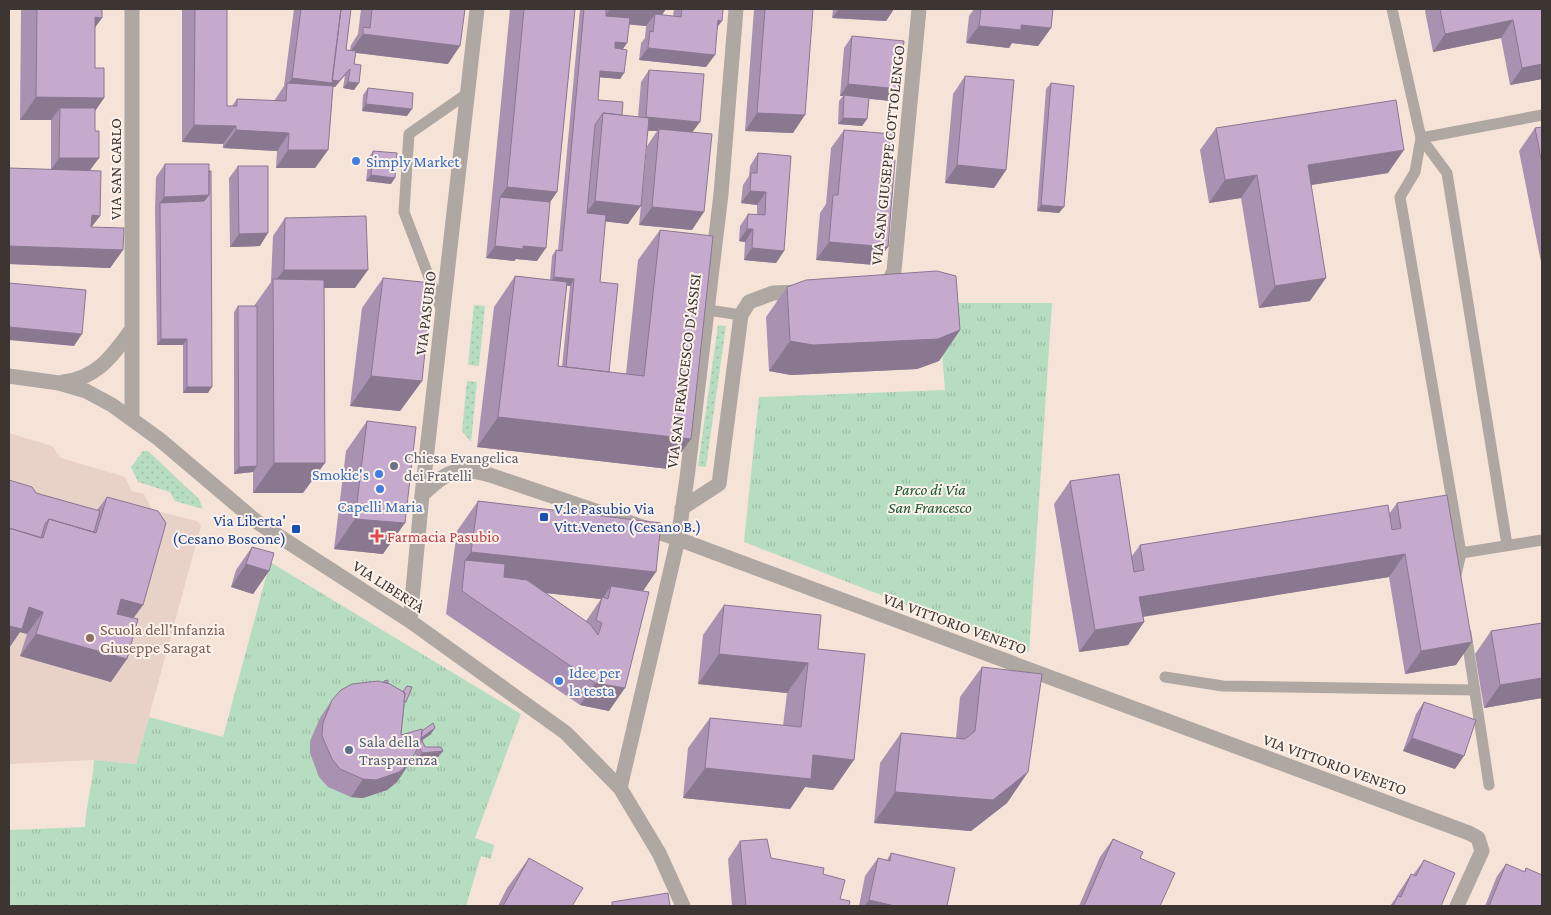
<svg xmlns="http://www.w3.org/2000/svg" width="1551" height="915" viewBox="0 0 1551 915" font-family="'Crimson Pro',serif">
  <defs>
    <pattern id="grass-dots" width="8" height="8" patternUnits="userSpaceOnUse" patternTransform="scale(1.25)"><rect width="8" height="8" fill="#b6ddc0"/><path d="M2 2h.1M6 6h.1" fill="none" stroke="#9dbea5" stroke-width="1.8" stroke-linecap="round"/></pattern>
    <pattern id="park-tufts" width="24" height="20" patternUnits="userSpaceOnUse" patternTransform="scale(1.25)"><rect width="24" height="20" fill="#b6ddc0"/><path d="M3 7l-1-3M5 7V3M7 7l1-3M15 17l-1-3M17 17v-4M19 17l1-3" fill="none" stroke="#9dbea5"/></pattern>
  </defs>
  <rect width="100%" height="100%" fill="#f6e3d8"/>
  <path fill="#e8d1c6" d="M9,433L52,446L61,458L125,477L132,491L144,494L152,510L197,521L201,526L136,764L94,760L9,764Z"/>
  <path fill="url(#grass-dots)" d="M474,305L485,306L479,366L468,365Z
    M718,325L726,326L706,467L698,466Z
    M467,381L477,382L471,442L462,431Z
    M143,451H148L199,499L203,509L175,501L170,492L138,482L131,467Z"/>
  <path fill="url(#park-tufts)" d="M938,303H1052L1029,652L744,542L759,397L945,390Z
    M270,562L521,714L475,838L494,845L491,859L481,856L466,906H9V830L85,827C86,804 93,783 94,760L136,764L149,717L223,737Z"/>
  <g fill="none" stroke-linecap="round" stroke-linejoin="round">
    <path stroke="#afa7a2" stroke-width="11" d="M1392,9L1421,138L1415,172L1400,197L1461,553L1456,575
      M708,310L741,315
      M442,311L404,212L409,134L468,93
      M1507,545L1447,173L1421,138L1542,115
      M1461,553L1542,540
      M1466,633L1489,785
      M1165,677L1223,686L1475,690"/>
    <path stroke="#afa7a2" stroke-width="15" d="M132,9V418
      M879,287L889,281L894,271L919,9
      M9,376L59,383L86,391L112,405L159,439L257,522L410,621L566,733L620,788L659,853L683,906
      M63,382C98,378 113,355 132,329
      M422,495C446,472 456,465 490,475L678,539L1469,833L1478,838L1482,851L1457,906
      M682,508L719,484L741,315L749,302L773,293L801,292
      M410,621L422,495L477,9
      M620,788L678,539L687,478L721,194L736,9"/>
  </g>
  <path fill="#a992b1" fill-rule="evenodd" d="M21,9H102L95,28V68L104,98L95,111V131L99,158L90,170H77L100,216L91,227L123,250L110,268L9,264V168L51,170V120H20Z
    M182,9H227V106H232L237,99L274,101L284,86L294,9H351L346,50H350L351,45L358,34L361,9H465L448,64L356,53L354,64V90L343,88L345,75L335,87H333L328,150L315,168H276L277,151L223,148V144L182,142Z
    M510,9H575L557,192L550,202L537,261L516,259L514,261L486,258Z
    M580,9H666L662,15L673,16L674,9H723L706,67L639,60L641,43L645,38L646,26L629,24L623,49L624,73L620,79L600,77L598,100L622,115L638,117L641,82L649,70L693,132L692,230L639,225L647,146L657,131H648L628,224L605,221L600,282L609,372L626,374L638,260L660,230L669,469L477,447L494,307L515,276L550,280L552,256L556,250H558ZM567,285L570,286L562,367L558,366Z
    M754,9H813L793,133L745,131Z
    M833,9H894L886,21L832,18Z
    M974,9H1053L1051,28L1038,46L1012,43L1009,48L966,43L969,16Z
    M1426,9H1542V79L1510,85L1501,38L1433,52L1425,11Z
    M852,36L899,89L891,101L869,99L867,119L862,126L838,124L839,101L843,96H840L844,48Z
    M965,76L1006,170L994,188L945,183L953,94Z
    M1051,83L1059,213L1037,211L1046,89Z
    M368,88L407,116L362,111L363,95Z
    M1542,127V267L1519,151L1535,128Z
    M1216,128L1388,173L1311,185L1310,301L1259,308L1241,198L1209,203L1200,150Z
    M844,130L890,159L875,265L816,260L820,213L826,204L831,148Z
    M373,151L391,184L366,181L369,157Z
    M758,153L784,251L776,263L744,260L745,242L739,241L740,226L748,214L757,215V205L741,203L743,185L749,176L750,166Z
    M165,164L208,393H183V345H157L155,209L156,177Z
    M238,166L260,246L230,247L229,178Z
    M285,218L355,288H324L303,493H253V472L234,474V312L238,306H254L271,282L273,236Z
    M383,278L422,381L400,411L350,406L362,308Z
    M787,287L960,330L939,361L917,369L791,375L769,371L766,317Z
    M367,421L383,554L334,549L346,451Z
    M9,480L36,493L97,510L107,497L143,605L133,618L111,682L20,656L27,634L20,632L9,648Z
    M1070,481L1132,556L1140,545L1389,514L1397,503L1456,665L1405,674L1389,577L1143,616L1144,622L1128,645L1079,652L1054,504Z
    M478,501L643,591L609,711L580,705L446,614L450,583L457,531ZM546,593L601,599L586,621Z
    M252,547L269,571L253,594L231,587L236,570Z
    M724,605L818,649L833,790L805,787L790,809L683,798L688,748L710,718L783,726L787,693L698,684L703,635Z
    M1542,623V698L1484,708L1475,654L1491,631Z
    M982,667L1028,772L1007,803L971,831L874,823L880,763L901,733L956,738L960,697Z
    M384,681L403,691L407,686L401,735L422,731L431,734L422,740L425,747L443,751L438,757L417,759L415,753L397,782L387,790L363,798L351,797L328,787L319,777L310,753V741L320,718L332,700L383,682Z
    M1424,702L1455,769L1403,751L1416,714Z
    M1113,839L1140,858L1160,906H1079L1100,857Z
    M740,841L771,858L823,874L840,899L849,906H732L728,859Z
    M891,853L947,906H859L865,876L878,858L887,860Z
    M529,858L572,906H498L507,888Z
    M1424,860L1441,906H1390L1395,899L1399,892L1411,874L1413,875Z
    M1506,864L1524,872L1526,868L1542,906H1485L1497,876Z"/>
  <path fill="#8a7790" d="M610,9H666L654,26L655,14L646,26L601,22Z
    M839,9H894L886,21L832,18Z
    M95,17L102,18L86,40Z
    M718,20L722,21L713,33Z
    M1513,20L1501,38L1433,52L1445,34Z
    M1021,25L1051,28L1038,46L1012,43L1009,48L966,43L979,26Z
    M363,34L460,46L448,64L350,52Z
    M615,42L627,43L623,49L611,48Z
    M648,48L715,55L706,67L639,60Z
    M1542,64V79L1510,85L1522,68Z
    M350,69L335,87H286L292,78Z
    M600,71L624,73L620,79L596,77Z
    M348,82L359,83L354,90L343,88Z
    M848,84L899,89L891,101L844,96V95L843,96H840Z
    M36,97L104,98L88,121L60,108L51,120H20Z
    M366,104L412,109L407,116L362,111Z
    M757,113L805,115L793,133L745,131Z
    M646,117L700,122L691,134L659,129L657,131L637,130Z
    M843,118L867,119L862,126L838,124Z
    M194,125L236,126L223,144L182,142Z
    M236,130L289,133L277,151L223,148Z
    M288,150H328L315,168H276Z
    M1404,150L1388,173L1292,188L1308,165Z
    M59,158H99L90,170H51Z
    M957,165L1006,170L994,188L945,183Z
    M371,175L395,178L391,184L366,181Z
    M1257,175L1241,198L1209,203L1225,180Z
    M507,187L557,192L541,215L500,197Z
    M750,191L766,192L757,205L741,203Z
    M209,195L200,208L160,203L164,197Z
    M595,201L641,206L628,224L582,219Z
    M1041,205L1064,207L1059,213L1037,211Z
    M652,207L704,212L692,230L639,225Z
    M92,215L100,216L87,233Z
    M747,229H753L745,242L739,241Z
    M268,233L260,246L230,247L239,234Z
    M829,242L888,247L875,265L816,260Z
    M9,246L123,250L110,268L9,264Z
    M495,246H523L546,248L537,261L516,259L514,261L486,258Z
    M752,248L784,251L776,263L744,260Z
    M284,270H368L355,288H274L273,284Z
    M554,277L574,279L570,286L550,284Z
    M1326,278L1310,301L1259,308L1275,286Z
    M9,327L82,334L74,346L9,340Z
    M960,330L939,361L917,369L791,375L769,371L790,341Z
    M161,339H187L183,345H157Z
    M371,376L422,381L400,411L350,406Z
    M187,387H212L208,393H183Z
    M498,417L691,439L669,469L477,447Z
    M274,463H325L303,493H253Z
    M257,466L253,472L234,474L239,467Z
    M355,519L405,523L383,554L334,549Z
    M471,552L656,572L635,603L611,586L602,599V597L601,599L463,584L465,560Z
    M1405,554L1389,577L1124,620L1139,597Z
    M246,564L269,571L253,594L231,587Z
    M121,599L143,605L127,627L105,622Z
    M29,607L43,612L27,634L20,632L9,648V626Z
    M1144,622L1128,645L1079,652L1095,630Z
    M36,634L127,659L111,682L20,656Z
    M1472,642L1456,665L1405,674L1421,651Z
    M719,654L808,663L787,693L698,684Z
    M1542,678V698L1484,708L1500,685Z
    M595,683L625,688L609,711L580,705Z
    M435,728L431,734L417,744L421,738Z
    M1412,738L1464,756L1455,769L1403,751Z
    M443,751L438,757L417,759L422,753Z
    M813,755L854,760L833,790L805,787L790,809L683,798L705,768Z
    M409,764L397,782L387,790L363,798L351,797L363,779Z
    M1028,772L1007,803L971,831L874,823L895,792Z
    M869,900L895,906H864Z"/>
  <path fill="#c5aace" stroke="#8a7790" d="M37,9H102V18L95,17V68H104V98L36,97Z
    M195,9H227V106H237V99L286,101L287,83L333,86L328,150H288L289,133L236,130V126L194,125Z
    M301,9H341L332,83L292,78Z
    M341,9H351L346,50L356,51L354,64L361,65L359,83L348,82L350,69L339,81L332,80Z
    M372,9H465L460,46L363,34V27L370,28Z
    M524,9H575L557,192L507,187Z
    M584,9H606V16L630,18L627,43L615,42V48L627,50L624,73L600,71L598,100L623,102L622,115L603,113L595,125L587,213L606,215L600,282L618,284L609,372L566,367L574,279L554,277L556,250L562,251Z
    M682,9H723L722,21L718,20L715,55L648,48L650,31L653,32L655,14L681,17Z
    M765,9H813L805,115L757,113Z
    M981,9H1053L1051,28L1021,25V30L979,26Z
    M1440,9H1542V64L1522,68L1513,20L1445,34Z
    M852,36L904,41L899,89L848,84Z
    M649,70L704,74L700,122L646,117Z
    M965,76L1014,80L1006,170L957,165Z
    M1051,83L1074,86L1064,207L1041,205Z
    M368,88L413,93L412,109L366,104Z
    M844,95L869,98L867,119L843,118Z
    M1396,100L1404,150L1308,165L1326,278L1275,286L1257,175L1225,180L1216,128Z
    M60,108H95V131H99V158H59Z
    M603,113L649,118L641,206L595,201Z
    M1542,127V164L1535,128Z
    M659,129L712,134L704,212L652,207Z
    M844,130L893,134L890,159L895,160L888,247L829,242L833,195H838Z
    M373,151L397,153L395,178L371,175Z
    M758,153L791,156L784,251L752,248L753,229H747L748,214L765,215L766,192L750,191L751,173H757Z
    M165,164H209V195L164,197Z
    M238,166H268V233L239,234Z
    M9,168L101,171L100,216L92,215L91,227L124,228L123,250L9,246Z
    M209,171H211L212,387H187V339H161L160,203L204,201L209,195Z
    M500,197L550,202L546,248L523,246V249L495,246Z
    M366,216L368,270H284L285,218Z
    M660,230L713,236L691,439L498,417L515,276L567,282L558,366L644,376Z
    M937,271L956,276L960,330L938,339L813,345L790,341L787,287L806,280Z
    M383,278L432,283L422,381L371,376Z
    M273,279L324,280L325,463H274Z
    M9,283L86,290L82,334L9,327Z
    M238,306H257V466L239,467Z
    M367,421L416,427L405,523L355,519Z
    M1119,474L1134,572L1144,570L1140,545L1388,505L1392,530L1401,528L1397,503L1447,495L1472,642L1421,651L1405,554L1139,597L1144,622L1095,630L1070,481Z
    M9,480L32,487L36,493L100,511L94,532L49,519L45,524L41,538L9,528Z
    M107,497L158,511L166,523L143,605L121,599L117,614L138,619L127,659L36,634L43,612L29,607L22,629L9,626V528L43,538L49,519L96,533Z
    M478,501L661,523L656,572L471,552Z
    M252,547L274,553L269,571L246,564Z
    M465,560L505,564L504,577L527,580L590,624L598,635L602,623L596,620L602,597L608,599L611,586L649,592L625,688L595,683L462,591Z
    M724,605L821,615L818,649L865,654L854,760L813,755L811,779L705,768L710,718L801,727L808,663L719,654Z
    M1542,623V678L1500,685L1491,631Z
    M982,667L1042,674L1028,772L993,800L895,792L901,733L965,739L975,731Z
    M388,680V683L384,682V681Z
    M378,681L390,684L405,693L401,735L422,729L421,742L409,764L399,772L376,780L363,779L340,769L332,759L322,736L323,723L332,700L341,690L352,684Z
    M407,686L412,687L406,702H404L405,693L403,692Z
    M1424,702L1476,720L1464,756L1412,738Z
    M433,723L435,728L421,738L425,747H441L443,751L422,753L419,746L421,742L422,731Z
    M767,839L771,858L824,868L823,874L845,880L840,899L850,901L849,906H746L740,841Z
    M1113,839L1143,852L1140,858L1175,873L1160,906H1084Z
    M891,853L955,868L947,906H895L869,900L878,858L890,861Z
    M529,858L583,888L572,906H503Z
    M1424,860L1455,873L1441,906H1393L1398,896L1401,897L1411,874L1416,876Z
    M1506,864L1525,872L1526,868L1542,875V906H1489Z
    M668,893L670,906H612V902Z"/>
  <g fill="#3f7fe0" stroke="#fdf2eb" stroke-width="2">
    <circle cx="356" cy="161" r="5"/>
    <circle cx="379" cy="474" r="5"/>
    <circle cx="380" cy="489" r="5"/>
    <circle cx="559" cy="681" r="5"/>
  </g>
  <circle fill="#6b7280" stroke="#fdf2eb" stroke-width="2" cx="394" cy="466" r="5"/>
  <g fill="#1a4fb4" stroke="#fdf2eb" stroke-width="2">
    <rect x="539" y="512" width="10" height="10" rx="2.5"/>
    <rect x="291" y="524" width="10" height="10" rx="2.5"/>
  </g>
  <path fill="#e0444e" stroke="#fdf2eb" stroke-width="2" d="M374.5 528.5h5v5h5v5h-5v5h-5v-5h-5v-5h5z"/>
  <circle fill="#8d6e63" stroke="#fdf2eb" stroke-width="2" cx="90" cy="638" r="5"/>
  <circle fill="#5c6f8a" stroke="#fdf2eb" stroke-width="2" cx="349" cy="750" r="5"/>
  <g text-anchor="middle" stroke-width="4" stroke-linejoin="round" paint-order="stroke">
    <g font-size="16" fill="#3d3531" stroke="#fdf2eb">
      <text transform="translate(887 155) rotate(-84)" y="6">VIA SAN GIUSEPPE COTTOLENGO</text>
      <text transform="translate(115 169) rotate(-90)" y="6">VIA SAN CARLO</text>
      <text transform="translate(425 313) rotate(-83)" y="6">VIA PASUBIO</text>
      <text transform="translate(683 371) rotate(-83)" y="6">VIA SAN FRANCESCO D'ASSISI</text>
      <text transform="translate(389 586) rotate(33)" y="6">VIA LIBERTÀ</text>
      <text transform="translate(955 623) rotate(20)" y="6">VIA VITTORIO VENETO</text>
      <text transform="translate(1335 764) rotate(20)" y="6">VIA VITTORIO VENETO</text>
    </g>
    <g font-size="16" fill="#366cbe" stroke="#fdf2eb" text-anchor="start">
      <text x="366" y="167">Simply Market</text>
      <text x="369" y="480" text-anchor="end">Smokie's</text>
      <text x="380" y="512" text-anchor="middle">Capelli Maria</text>
      <text x="569" y="678">Idee per<tspan x="569" dy="18">la testa</tspan></text>
    </g>
    <g font-size="16" fill="#5b616d" stroke="#fdf2eb" text-anchor="start">
      <text x="404" y="463">Chiesa Evangelica<tspan x="404" dy="18">dei Fratelli</tspan></text>
    </g>
    <g font-size="16" font-style="italic" fill="#165630" stroke="#fdf2eb">
      <text x="930" y="495">Parco di Via<tspan x="930" dy="18">San Francesco</tspan></text>
    </g>
    <g font-size="16" fill="#164399" stroke="#fdf2eb" text-anchor="start">
      <text x="554" y="514">V.le Pasubio Via<tspan x="554" dy="18">Vitt.Veneto (Cesano B.)</tspan></text>
      <text x="286" y="526" text-anchor="end">Via Liberta'<tspan x="286" dy="18">(Cesano Boscone)</tspan></text>
    </g>
    <g font-size="16" fill="#be3a42" stroke="#fdf2eb" text-anchor="start">
      <text x="387" y="542">Farmacia Pasubio</text>
    </g>
    <g font-size="16" fill="#785e54" stroke="#fdf2eb" text-anchor="start">
      <text x="100" y="635">Scuola dell'Infanzia<tspan x="100" dy="18">Giuseppe Saragat</tspan></text>
    </g>
    <g font-size="16" fill="#4e5e75" stroke="#fdf2eb" text-anchor="start">
      <text x="359" y="747">Sala della<tspan x="359" dy="18">Trasparenza</tspan></text>
    </g>
  </g>
  <rect width="1551" height="915" fill="none" stroke="#3d3531" stroke-width="20"/>
</svg>
